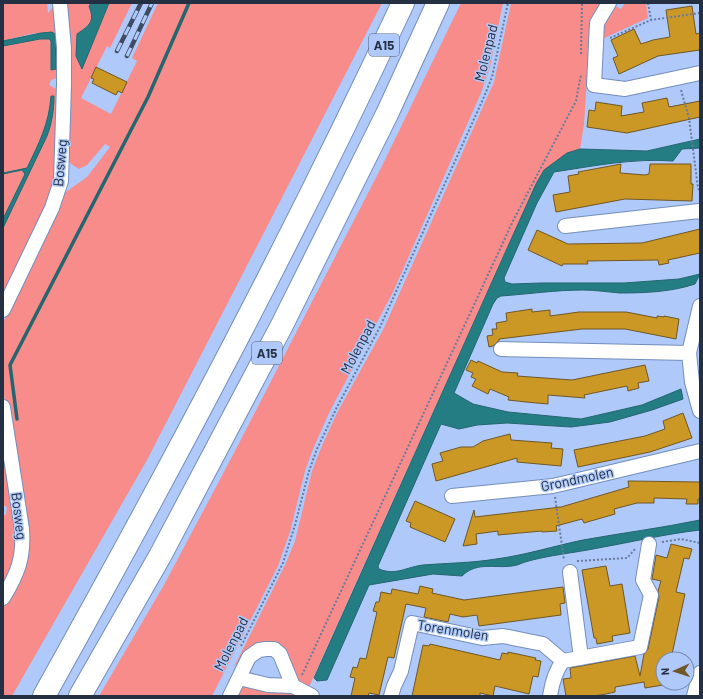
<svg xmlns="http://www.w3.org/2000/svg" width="703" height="699" viewBox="0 0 703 699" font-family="Barlow,sans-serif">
  <rect width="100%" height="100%" fill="#aec9fa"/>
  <path fill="#f88c8a" d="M3,3H47L48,13L56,3L59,76L57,78L51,80L49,85L60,91L56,184L3,303V228L47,136L50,126L54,109L50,108L44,134L27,168L3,173V46L40,39H50L56,69L55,34C38,30 19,37 3,41Z
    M64,3H91L89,6C95,21 90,26 77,34L82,68L109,3H132L110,48L107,46L81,98L111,114L137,61L132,58L158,3H382L147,460L12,696H3V602L26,543L3,389V324L10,304L63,194L87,177L110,147L105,144L87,165L79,169L71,164L64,151Z
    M461,3H503L490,67L481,93L393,292L329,413L313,449L305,471L290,532L278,566L212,696H99L164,585L234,453L382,166Z
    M511,3H600L592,22L590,34L584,124L580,149L567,153L544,170L536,184L309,687L298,680L289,658L248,651L234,667L285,565L295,541L312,471L321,448L337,413L384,328L494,82Z
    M625,3H646L648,18L600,40L601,27L613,5L621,9Z
    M22,170L25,174L3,219V174Z
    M3,440L19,541L16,564L3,594V514L6,515L7,507L3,505Z
    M234,673L301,696H222Z"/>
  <path fill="#247d83" stroke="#246670" d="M91,3H109L82,69L76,56L77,34C90,25 95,22 89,6Z
    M52,32L55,34L56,69L51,70V42L50,39H40L3,46V41L41,33Z
    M51,96H54C54,110 52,123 47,136L3,228V219L25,174L22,170L3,174V173L27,168C39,143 49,124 51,96Z
    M700,139V148L682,149L673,161C633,158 594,166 554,172L537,203L504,278L505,282L512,284L541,283H624L679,279L700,274L695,284C671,292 645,293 620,293C608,292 595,290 583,290C556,290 529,294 501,296L497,298L493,304L454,393L473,404L508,412L581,419L642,405L681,389L683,399L652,410L610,422L571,427L507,423L477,425L459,429L441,424L378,566L379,569C396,576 406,567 423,565C448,563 472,563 496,559C526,555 554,546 583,540C622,533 661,528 700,520V530C665,534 632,542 598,548C574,553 549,555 525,562C522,563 520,564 517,565C497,570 478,560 462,576L433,574L369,585L327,680L317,681L314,678L536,184L544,170L567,153L580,149L647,151Z"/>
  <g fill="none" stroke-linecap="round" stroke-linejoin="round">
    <path stroke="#246670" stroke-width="3.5" d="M17,419L10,365L148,97L189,3"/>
  </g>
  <path fill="#cb9826" stroke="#705725" d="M692,6L696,34L700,33V50L658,56L619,74L613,58L618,56L611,40L634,29L641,44L653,40L670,37L666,10Z
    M96,67L127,82L122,93L118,91L116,95L92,83L94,79L91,78Z
    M667,98L669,107L700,101V117L627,133L587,127L589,110L595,111L596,102L622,106L621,116L644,112L642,103Z
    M621,164L620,173L645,175L649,174L650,164H691V184H693L692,201L625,199L556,212L553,195L570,192L568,176L579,174L578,172Z
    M700,229V253L668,260L669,263L659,265L658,260L587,261L588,264H563L562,266L528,250L537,230L568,244L642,243Z
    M532,309V312L550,310V316L579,312H626L657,318V316L664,317V316L679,319L676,339L625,329H582L499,339V341L497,342L493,346L489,347L487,336L493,335L492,329H497L496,323L507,321L506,313Z
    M471,360L477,363L478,361L502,372L518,373L517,376L572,380L645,365L649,381L638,383L639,388L628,391L627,386L584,395L585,398L548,395V404L526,402L508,400L509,397L490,389L488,394L472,386L476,379L471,377L473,373L466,370Z
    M683,413L692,438L650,452L578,467L574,450L645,436L665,429L663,421Z
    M510,434L511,440L552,443L551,448L563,449L561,466L517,462V458L436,481L432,464L443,461L440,453L461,447H473L483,441Z
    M628,481L700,482V499H698V504H686L687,499L654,498V503H637L614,509L615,514L584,523L582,519L556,526L557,531L542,532V531L498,535V531L476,534L477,544L463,546L474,510L475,517L561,507L629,487Z
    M415,501L455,519L445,542L410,527L411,523L406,521Z
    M671,544L692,549L689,559L684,558L676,592L685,594L671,659H663V685L645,688L644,682L615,687V692L606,694L594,696H566L563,679L571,678L570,668L635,656L640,676L644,654L648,649L659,597L658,591L661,581L652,579L656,555L667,558Z
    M606,566L610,586L622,584L630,633L612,636L613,641L597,644L596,638H594L582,570Z
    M420,586L433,589L432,593L464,600L563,587L565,603L560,604L561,615L479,626L477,615L463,617L450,614L448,622L424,617L426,608L406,604L394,658L388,657L379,695L369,693L368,696H351L355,678L350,677L353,667L357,668L360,658L366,659L377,612L373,611L376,602H379L381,592L391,594L392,589L418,594Z
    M430,644L500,660L502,653L508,654V652L536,658L535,660L541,661L538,677L533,676L529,694L495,686L493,696L480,693V696H412L423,645L429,646Z"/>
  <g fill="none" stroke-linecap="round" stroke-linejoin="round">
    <defs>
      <path id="minor" d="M609,3L597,23L594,85L625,89L700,73
        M565,226L699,211L700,212
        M700,306L689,353L692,382L700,411
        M3,310L52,208L61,181L64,84V48L60,3
        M501,349L689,353
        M3,407L22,529C24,558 18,573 3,598
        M452,496L553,486L700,451
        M570,572L581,658
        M293,686L312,696
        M230,696L249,657L259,650L266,649H274L280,654L293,686L268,685L239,678
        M391,696L394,686L401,671L412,623L482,638L503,636L543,644L563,661
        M550,696C552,683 555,671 563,661L640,647L651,595L643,580L649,544
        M694,696L700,673"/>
      <path id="motorway" d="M44,696C171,468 293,239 403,3
        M80,696L160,556L282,325L387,114L438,3"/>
    </defs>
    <use href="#minor" stroke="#748ebb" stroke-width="16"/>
    <use href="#motorway" stroke="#748ebb" stroke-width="24"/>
    <path stroke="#687a9c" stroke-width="2" stroke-dasharray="2 2" stroke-linecap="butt" d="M648,3L651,20
      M610,38L651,20L700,13
      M581,54L582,3
      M681,90L689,118L698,188L700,193
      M555,497L564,560
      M662,542L681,539L700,543
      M577,561L627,558L635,549
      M241,646L283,563L295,525L309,471L317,449L337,407L380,327L484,97L492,77L508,3
      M302,675L513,221L576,101L581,74"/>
    <use href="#minor" stroke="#fff" stroke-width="14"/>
    <use href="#motorway" stroke="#fff" stroke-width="22"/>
    <defs>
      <path id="rail" d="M117,51L141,3
        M127,56L152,3"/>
    </defs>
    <use href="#rail" stroke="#3e4b63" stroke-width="4.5"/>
    <use href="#rail" stroke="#aec9fa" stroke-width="3" stroke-dasharray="9" stroke-linecap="butt"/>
  </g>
  <g text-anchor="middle" stroke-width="3" stroke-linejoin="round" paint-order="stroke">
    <g fill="#aec9fa" stroke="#4e5d79" stroke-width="1">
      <rect x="369" y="34" width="30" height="22" rx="3"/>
      <rect x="252" y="342" width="30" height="22" rx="3"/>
    </g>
    <g font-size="13" font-weight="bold" fill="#252f42">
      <text x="384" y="50">A15</text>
      <text x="267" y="358">A15</text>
    </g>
    <g font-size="14" fill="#252f42" stroke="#aec9fa">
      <text transform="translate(486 53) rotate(-76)" y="5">Molenpad</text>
      <text transform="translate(60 163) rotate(-85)" y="5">Bosweg</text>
      <text transform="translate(358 347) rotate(-62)" y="5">Molenpad</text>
      <text transform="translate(577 479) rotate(-12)" y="5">Grondmolen</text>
      <text transform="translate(19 516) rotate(83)" y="5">Bosweg</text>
      <text transform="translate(453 630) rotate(9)" y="5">Torenmolen</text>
      <text transform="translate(231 644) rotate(-63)" y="5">Molenpad</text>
    </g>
  </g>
  <rect width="703" height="699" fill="none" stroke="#252f42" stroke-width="8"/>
  <g transform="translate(675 671) rotate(267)"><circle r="19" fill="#aec9fa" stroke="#778bb0"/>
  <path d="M0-3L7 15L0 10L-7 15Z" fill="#6e5626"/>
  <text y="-6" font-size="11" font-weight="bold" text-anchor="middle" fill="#252f42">N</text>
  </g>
</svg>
